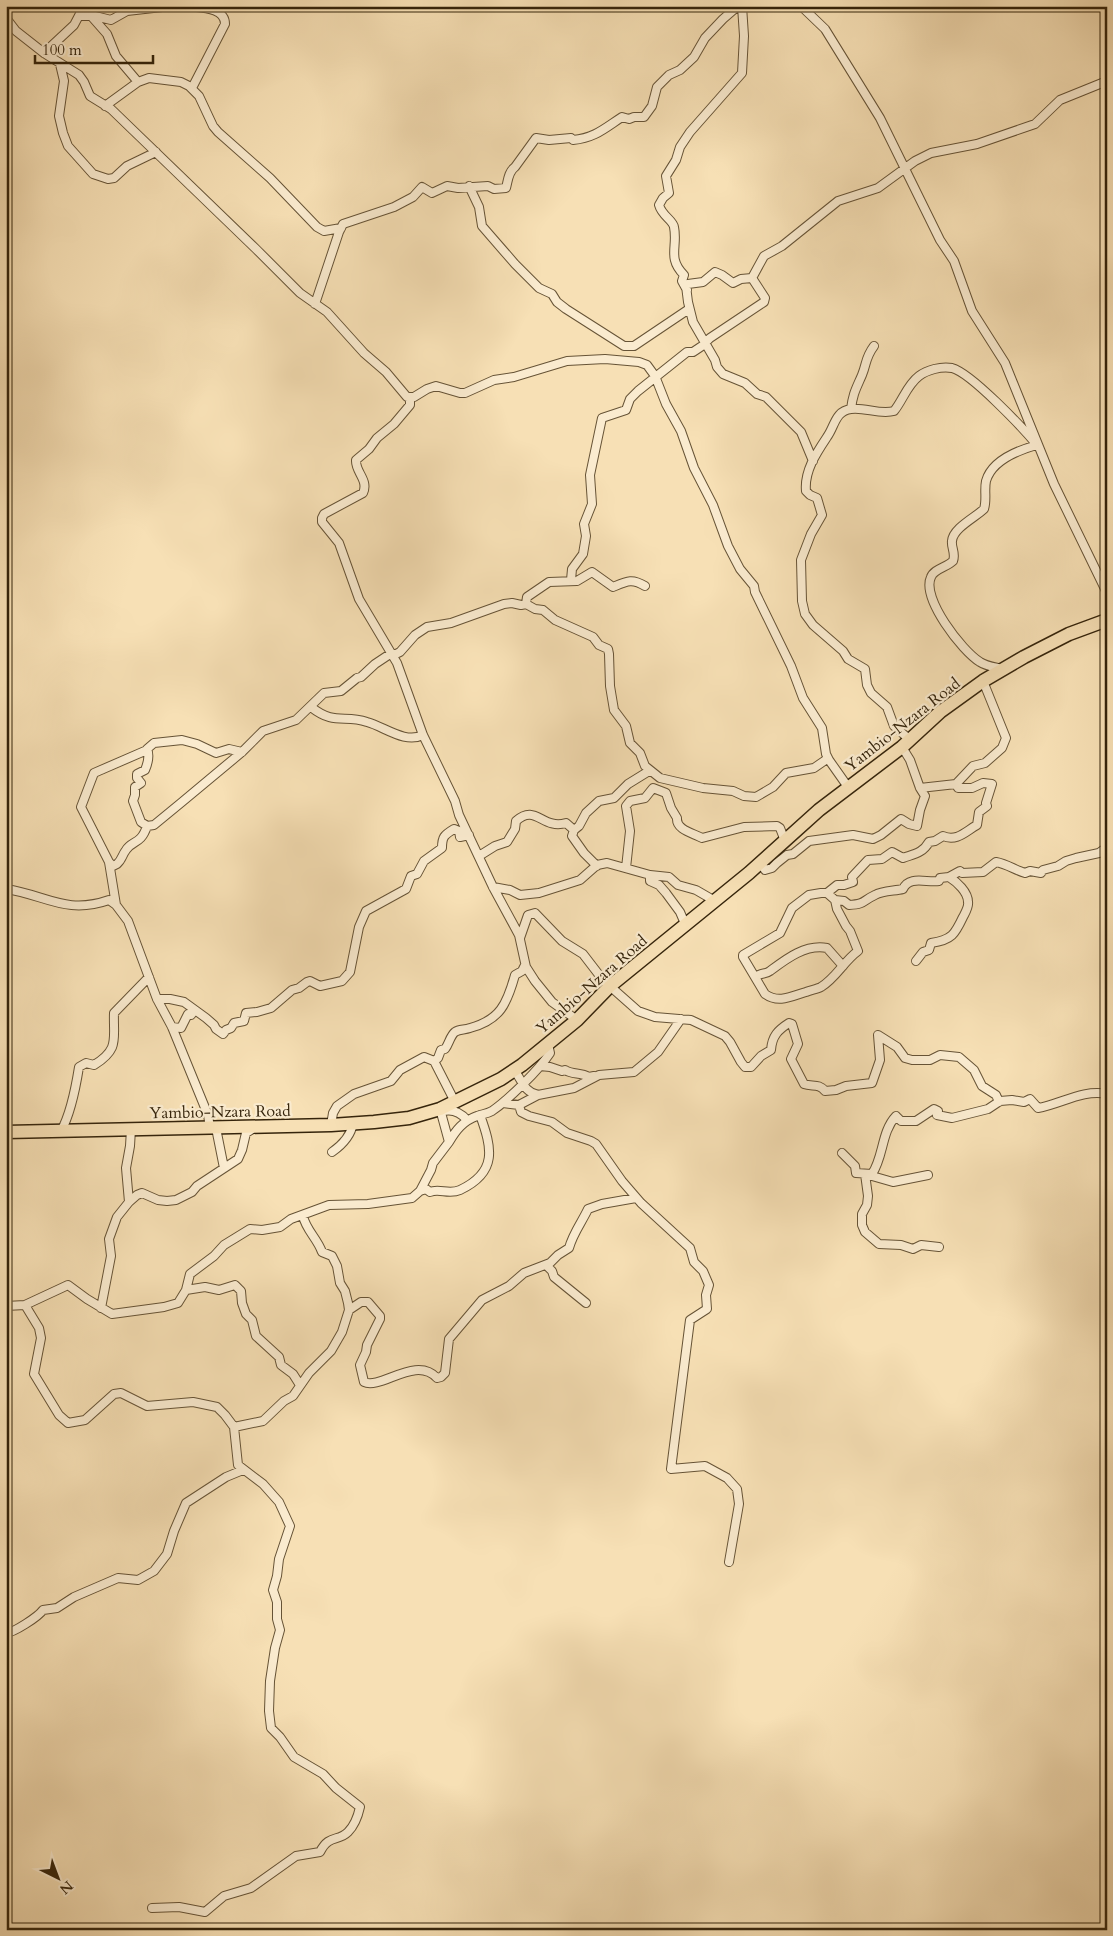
<svg xmlns="http://www.w3.org/2000/svg" width="1113" height="1936" viewBox="0 0 1113 1936" font-family="Cardo,serif">
  <rect width="100%" height="100%" fill="#f7e0b5"/>
  <filter id="stains"><feTurbulence type="fractalNoise" baseFrequency=".004" numOctaves="4"/><feColorMatrix values="0 0 0 0 .2 0 0 0 0 .09 0 0 0 0 .02 0 0 0 .5 -.17"/></filter>
  <radialGradient id="worn" r=".72"><stop offset=".6" stop-color="#630" stop-opacity="0"/><stop offset="1" stop-color="#630" stop-opacity=".3"/></radialGradient>
  <g fill="none" stroke-linecap="round" stroke-linejoin="round">
    <defs>
      <path id="street" d="M187,6C200,8 225,7 225,24L192,88
        M801,6L825,29L880,118L940,240L954,261L972,311L1005,363L1054,484L1107,593
        M80,16H95L111,20L127,11L171,6
        M92,17L107,34L116,56L138,82
        M6,18L16,31L44,53L79,75L84,82L90,96L111,109L256,249L300,293L327,312L364,353L386,372L407,397H414L427,389L436,386L460,393H465L494,380L514,377L567,361L605,359L639,362L647,365L655,376L666,404L681,431L694,468L713,505L728,546L740,569L754,586L755,592L791,666L803,698L822,728L826,754L829,760L848,787
        M44,53L74,25L84,6
        M60,64L64,81L59,116L63,133L68,146L93,174L108,179L114,178L127,166L156,152
        M105,106L138,82L149,78L181,82L189,86L199,96L213,126L218,132L270,178L317,227L324,231L341,228
        M469,186L479,207L482,226L515,264L539,288L552,294L557,302L566,309L624,346H634L689,309
        M687,290L682,281L684,275C667,258 678,247 674,227C673,220 662,216 659,205L663,198L669,193L666,176L676,160L680,147L690,132L742,73L744,36L742,6
        M315,304L339,232L343,224L394,207L413,197L422,187L432,193L447,186L458,188L488,186L494,189L506,188C508,181 508,172 515,167L536,138L549,140L571,138L573,140C595,138 605,128 622,117L629,119L634,117H644L652,106L657,87L669,75L680,70L694,57L705,38L723,19L738,6
        M410,398V405L394,424L377,438L369,449L356,460C355,472 369,480 363,493L324,514L322,518V522L339,543L359,599L397,663L423,735L455,801L459,815L493,887L519,935L526,967L535,981L552,1002L577,1020
        M851,409C853,393 856,389 862,375C867,363 865,358 874,346
        M813,461L801,432L766,397L757,394L745,383L723,374L717,367L715,360L693,322L688,302L686,286L688,284L703,282L715,272L722,275L733,283L741,279L752,278L764,256L782,246L838,201L878,188L915,161L931,153L977,144L1035,124L1060,100L1107,81
        M571,580L572,569L583,554L586,536L584,524L592,504L590,475L602,418L626,410L630,399L638,391L687,352H693L702,346L710,338L764,302L765,298L752,278
        M526,604L527,597L549,582L577,581L592,572L613,587C627,581 632,578 645,586
        M311,707C335,726 344,714 367,722C385,727 405,744 423,735
        M909,739L894,726L887,707L871,693L867,685L865,669L848,659L843,651L813,625L805,614L802,601L801,560L811,534L822,515L817,498L810,495L806,491C804,471 817,452 827,437C835,426 835,411 851,409C865,407 880,415 894,411C903,400 907,385 919,376C927,370 941,366 952,368C971,373 1023,428 1037,445C1019,450 992,460 986,481C984,490 987,500 984,509C976,517 953,528 952,541C951,548 956,553 953,561C947,567 934,569 931,577C921,598 962,651 980,662C986,666 994,667 1002,669
        M902,747L910,760L920,788L956,784L973,766L985,763L1002,748L1006,738L983,681
        M147,750L94,773L81,807L109,862L116,905L128,921L157,999L172,1027L208,1115L210,1128
        M147,826L141,822L133,801L135,795V787L141,783L137,778V774L145,770C148,763 150,756 147,749L154,743L182,740L197,744L216,753L229,749L242,752
        M574,830L579,826L586,813L599,801L614,798L628,784L649,771
        M479,856L495,846L507,842L515,829L516,821C536,803 542,830 566,823L574,830L572,836L584,853L597,866
        M109,862L113,866L117,864C122,860 122,855 126,850C132,840 141,845 147,826L154,825L182,802L242,752L263,731L296,720L324,693L341,691L357,678L361,677L375,664L390,654H396L400,652L415,635L427,627L451,623L504,604L512,603L521,605L526,604L535,609L543,610L555,620L593,637L599,645L608,649L609,654L610,686L614,710L626,726L630,743L640,753L645,766L660,778L703,788L733,791L744,796L756,797L773,787L786,773L814,768L827,759L829,760
        M760,863L765,870L772,868L777,863L787,855L793,854L809,841L853,835L873,839L881,835L901,819L909,824L917,826L920,810L925,796L920,788
        M626,868L630,831L626,806L630,801L645,798L653,788L666,793L671,808L677,818C676,830 693,833 702,838L744,827L777,826L780,828L785,841
        M650,875L669,877L678,885L696,890L715,901
        M493,887L510,890L520,895L539,893L580,880L597,865L607,863L650,875V881L659,885L666,893L680,912L686,926
        M6,889C46,895 66,915 109,900L116,905
        M827,893L837,885H844L853,882L852,877L868,860L882,859L892,852L903,858C914,854 923,853 929,842L935,841L943,836C957,842 966,831 977,825L979,812L987,806L986,803L992,784L983,783L972,788H958L956,784
        M835,900L837,909L846,926L850,931L858,951C844,961 836,978 821,987C817,989 811,990 806,992C792,996 779,1004 765,994L743,957V955L780,933L792,908L809,895L821,893H827L835,900L844,901L849,905C866,904 862,901 875,895C882,891 894,891 903,889C909,875 927,883 939,881L940,878L949,877L960,871L962,873L983,872L996,862C1007,864 1015,870 1025,873L1030,871L1041,873L1043,870L1058,866L1066,861L1076,858L1099,853L1103,850L1107,853
        M520,938L528,915L535,913L562,941L583,954L603,980L638,1011L655,1017L691,1020L725,1036L730,1042L741,1062L745,1067H751L761,1056L771,1050C772,1036 778,1030 789,1023L792,1024L798,1044L791,1059L804,1084C812,1087 819,1083 825,1091L836,1090L846,1086L872,1083L880,1060L878,1035L897,1047L905,1058L912,1060H930L940,1055L959,1057L974,1070L982,1086L996,1095L999,1102
        M916,961L923,952L929,950L931,943C952,940 955,934 963,917C965,913 969,907 968,902C968,892 957,882 949,877
        M756,977C761,972 765,975 770,971C786,959 805,944 827,948L843,966
        M157,999H170L184,1002L206,1018L214,1025L216,1029L223,1034L226,1030L231,1028L234,1023L244,1021L246,1013L257,1012L271,1008L292,990L299,988L307,982L310,981L320,986L342,981L350,972L359,927L366,911L406,889L411,876L417,874L424,861L442,848C442,837 444,835 454,829L459,831L460,837L469,835
        M172,1027L181,1028L188,1014L191,1015L194,1011
        M434,1061L455,1102
        M540,1066L550,1067L562,1071L565,1070C573,1075 580,1072 589,1077L594,1076
        M514,1070C522,1080 524,1092 538,1095
        M503,1103L519,1105L538,1095L574,1088L599,1075L634,1072L658,1052L681,1019
        M519,1105L521,1112L529,1116L552,1122L567,1133L591,1141L596,1144L622,1181L641,1203L690,1248L694,1262L703,1271L709,1285L706,1295L707,1309L690,1320L671,1469L705,1466L727,1478L737,1489L739,1504L729,1562
        M441,1112C452,1108 460,1112 467,1120
        M331,1125L333,1113L337,1106L354,1094L391,1081L400,1070L424,1057L434,1061L438,1058L441,1050L445,1049C449,1044 450,1036 455,1032C459,1029 464,1030 470,1028C500,1020 507,1004 515,975L522,971L525,965
        M216,1128L224,1168
        M61,1131C70,1115 76,1086 79,1067L86,1063L94,1065C120,1049 113,1039 114,1013L149,977
        M449,1142C456,1130 463,1121 477,1116C482,1114 487,1114 492,1111C508,1100 539,1070 550,1053L548,1044
        M332,1152C342,1145 351,1136 353,1123
        M842,1153L855,1166L856,1173L872,1174C884,1156 881,1132 896,1116L901,1121H916L934,1109L938,1111L937,1115L952,1118L988,1109L1000,1101L1012,1100L1024,1102L1030,1099L1038,1108C1061,1104 1083,1089 1107,1094
        M928,1175L893,1182L865,1174L868,1196L867,1205L862,1214V1225L865,1232L879,1244L901,1245L913,1249L921,1245L939,1247
        M420,1191L426,1189L430,1192C439,1188 449,1195 460,1190C498,1172 492,1148 480,1115
        M129,1202L126,1168L130,1146L131,1129
        M546,1265L552,1271L554,1277L586,1303
        M186,1290L190,1274L214,1256L224,1245L250,1229L262,1230L280,1227L291,1219L329,1205L368,1204L412,1198L420,1191L431,1170L433,1163L449,1142L440,1109
        M25,1305L39,1328L41,1338L34,1374L59,1415L68,1423L85,1420L114,1394L121,1393L147,1406L193,1402L217,1407L225,1415L234,1427L263,1421L284,1401L293,1396L309,1373L331,1351L342,1332L349,1310L348,1303L345,1291L340,1283L337,1266L332,1256L322,1252C317,1238 306,1230 303,1216
        M6,1306L25,1305L68,1285L87,1299L112,1314L164,1307L178,1303L186,1290L205,1287L219,1290L235,1285L241,1291L242,1303L246,1314L252,1320L256,1336L279,1357L281,1365L293,1374L300,1385
        M101,1308L111,1256L109,1239L117,1217L129,1202L137,1195L142,1193L158,1200L167,1201L176,1200L192,1192L197,1186L238,1159L242,1150L246,1133L254,1128
        M349,1310L361,1302H368L380,1316V1319L367,1345L366,1352L360,1365L364,1382C381,1390 416,1355 437,1378L441,1377L445,1373L449,1339L482,1300L509,1286L524,1273L550,1263L558,1255L569,1248C573,1233 582,1222 588,1209L602,1204L636,1198
        M6,1633C13,1633 38,1617 43,1610L57,1608L74,1597L118,1578L138,1580L154,1571L167,1554L174,1531L186,1503L226,1477L243,1470
        M152,1908L179,1907L205,1912L224,1896L251,1888L296,1856L320,1852C329,1834 338,1842 348,1832C355,1825 358,1816 360,1807L336,1788L323,1774L294,1757L280,1737L271,1728L269,1711L270,1681L275,1648L280,1630L277,1619V1602L273,1590L277,1576L279,1559L290,1526L279,1502L263,1484L238,1465L234,1427"/>
      <path id="primary" d="M6,1132L331,1125L374,1122L409,1118L440,1109L501,1079L522,1065L577,1020L610,986L749,873L819,810L902,747L940,712L983,681L1024,657L1069,634L1107,620"/>
    </defs>
    <use href="#street" stroke="#665336" stroke-width="10"/>
    <use href="#primary" stroke="#35240b" stroke-width="15"/>
    <use href="#street" stroke="#faebcf" stroke-width="8"/>
    <use href="#primary" stroke="#f7e0b5" stroke-width="12"/>
  </g>
  <g text-anchor="middle" stroke-width="4.5" stroke-linejoin="round" paint-order="stroke">
    <g font-size="16" fill="#35240b" stroke="#faebcf">
      <text transform="translate(902 724) rotate(-38)" y="6">Yambio-Nzara Road</text>
      <text transform="translate(591 984) rotate(-41)" y="6">Yambio-Nzara Road</text>
      <text transform="translate(220 1111) rotate(-1)" y="6">Yambio-Nzara Road</text>
    </g>
  </g>
  <rect width="1113" height="1936" fill="none" stroke="#f7e0b5" stroke-width="25"/>
  <rect x="8" y="8" width="1098" height="1921" fill="none" stroke="#35240b" stroke-width="2.5"/>
  <rect x="12" y="12" width="1088" height="1911" fill="none" stroke="#35240b"/>
  <g transform="translate(58 1878) rotate(138)" stroke="#faebcf" stroke-width="4" paint-order="stroke">
  <path d="M0-4L9 19L0 12L-9 19Z" fill="#35240b"/>
  <text y="-8" font-size="14" font-weight="bold" text-anchor="middle" fill="#35240b">N</text>
  </g>
  <path d="M35 55v8h118v-8" fill="none" stroke="#35240b" stroke-width="2.5"/>
  <text x="42" y="55" font-size="15" fill="#35240b" stroke="#faebcf" stroke-width="4" paint-order="stroke">100 m</text>
  <rect width="100%" height="100%" filter="url(#stains)"/>
  <rect width="100%" height="100%" fill="url(#worn)"/>
</svg>
